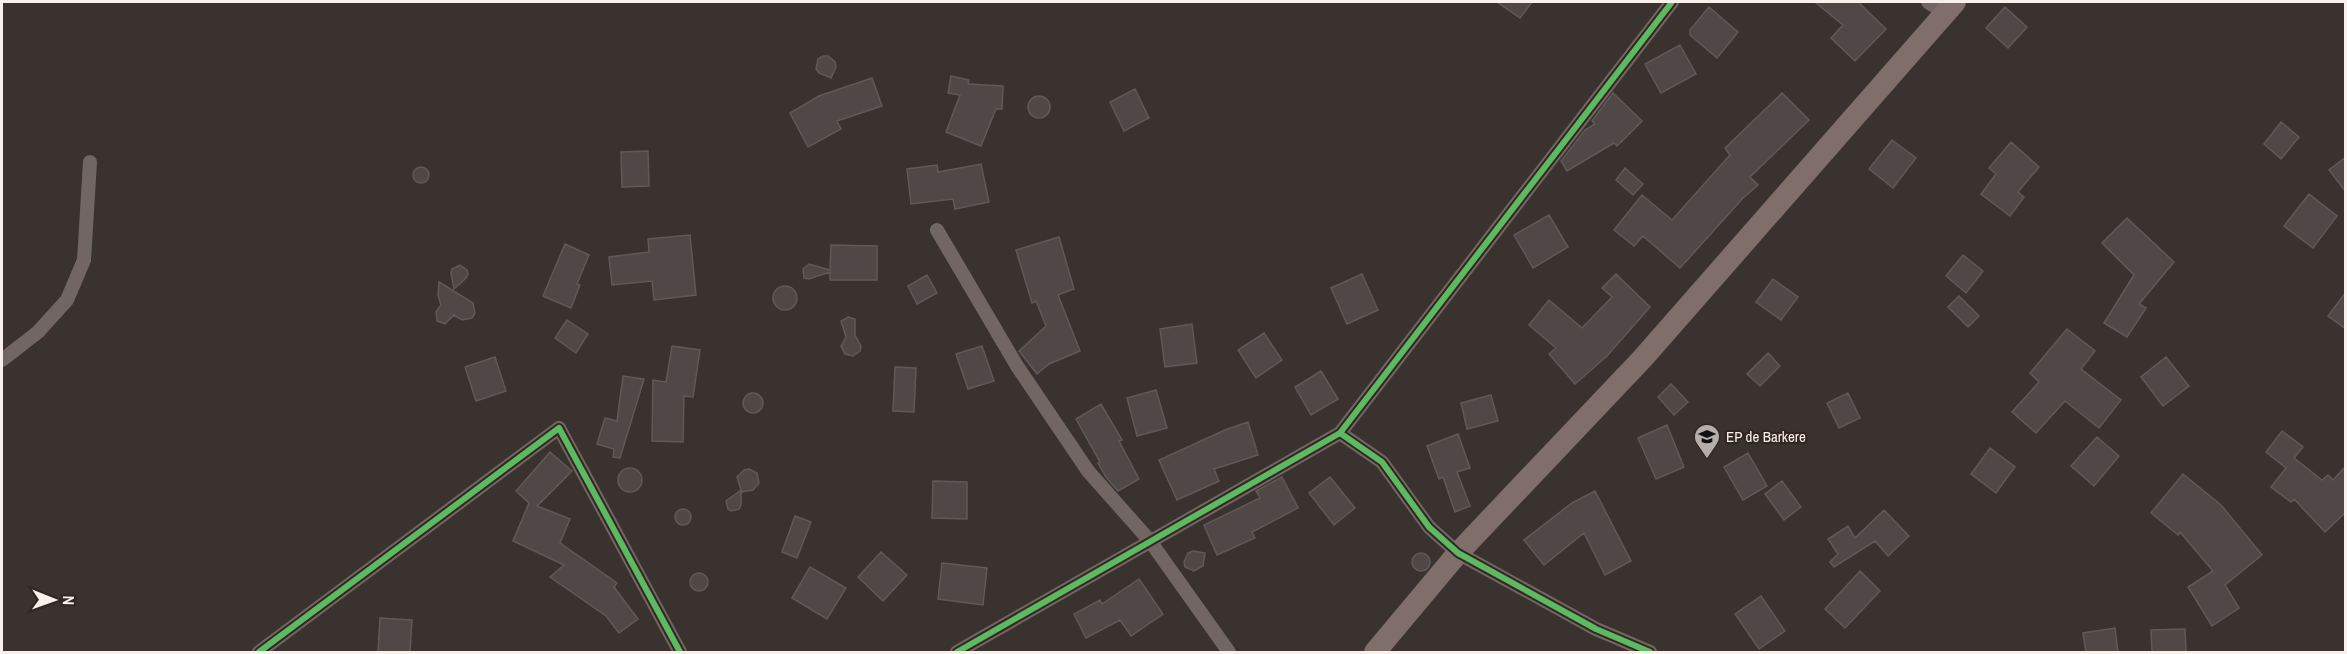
<svg xmlns="http://www.w3.org/2000/svg" width="2347" height="654" viewBox="0 0 2347 654" font-family="'Archivo Narrow',sans-serif">
  <rect width="100%" height="100%" fill="#3a322f"/>
  <path fill="#4f4846" stroke="#605957" stroke-width="1.5" d="M1497,2H1532L1520,18Z
    M1815,2H1858L1886,29L1855,61L1831,38L1843,25Z
    M1709,7L1738,32L1717,58L1690,35V30Z
    M2005,7L2027,27L2008,48L1986,28Z
    M1680,45L1696,74L1661,93L1645,64Z
    M823,56H828L835,62L836,67L831,78L819,73L816,69L818,59Z
    M951,76L969,80L968,84L1003,86L1002,109H996L981,146L946,132L960,95L948,93Z
    M872,78L882,106L837,121L841,129L808,147L790,113L819,96Z
    M1135,89L1149,118L1124,131L1110,102Z
    M1613,93L1642,121L1617,146L1614,143L1567,171L1561,161L1585,130L1595,124L1592,121Z
    M1782,93L1809,120L1750,177L1758,185L1743,198L1680,268L1643,236L1634,246L1614,230L1642,195L1672,220L1730,155L1725,148Z
    M1028 107a11 11 0 1 1 22 0a11 11 0 1 1-22 0Z
    M2281,122L2299,137L2281,159L2264,144Z
    M1892,140L1916,158L1893,188L1869,169Z
    M2011,142L2039,167L2018,192L2024,197L2010,216L1981,194L1996,174L1989,168Z
    M648,151L649,186L622,187L621,152Z
    M2346,157V192L2329,170Z
    M981,164L989,202L955,209L953,199L911,204L907,169L937,165L938,172Z
    M413 175a8 8 0 1 1 16 0a8 8 0 1 1-16 0Z
    M1625,168L1643,184L1633,195L1616,180Z
    M2309,194L2337,216L2313,248L2284,226Z
    M1549,215L1568,247L1533,268L1514,235Z
    M2127,218L2174,262L2139,304L2146,308L2127,337L2104,323L2134,275L2102,243Z
    M690,235L696,295L654,300L652,281L612,285L609,257L649,252L648,239Z
    M1059,237L1074,289L1058,295L1080,351L1049,364L1037,374L1019,351L1046,326L1036,301L1032,303L1016,250Z
    M565,244L589,255L577,284L580,285L571,308L543,296Z
    M831,245L877,246V280H830V272L809,279L804,278L803,269L809,264L830,270Z
    M1963,255L1983,271L1966,293L1946,276Z
    M460,265L467,270L468,274L466,278L454,289L451,273L452,269Z
    M1362,274L1378,310L1347,324L1331,288Z
    M1616,274L1650,307L1607,356L1575,384L1549,354L1556,348L1529,325L1549,300L1582,328L1612,297L1602,288Z
    M927,275L937,293L917,304L908,286Z
    M1773,279L1798,297L1781,320L1756,302Z
    M439,282L473,303L475,313L472,318L462,320L454,315L445,324L437,321L436,312L441,305L438,295Z
    M773 298a12 12 0 1 1 24 0a12 12 0 1 1-24 0Z
    M2346,292V329L2328,316Z
    M1959,296L1979,316L1968,327L1948,307Z
    M848,317L855,319V335L861,346L860,351L853,356L845,354L841,346L846,337L841,321Z
    M567,320L588,334L576,353L555,338Z
    M1192,324L1197,363L1165,367L1160,329Z
    M2067,329L2095,351L2081,369L2121,400L2099,428L2065,401L2036,433L2012,412L2039,382L2030,373Z
    M1264,333L1282,360L1256,378L1238,350Z
    M672,346L700,350L693,397L684,396L683,442L652,441L653,380L666,382Z
    M982,346L994,381L968,389L956,354Z
    M1768,353L1780,366L1760,386L1747,374Z
    M495,357L506,391L476,401L465,367Z
    M2166,357L2189,386L2163,406L2141,377Z
    M895,367L916,368L914,412L893,411Z
    M1321,371L1338,399L1311,415L1295,387Z
    M623,376L644,379L620,458L613,457L614,449L597,444L605,418L617,421Z
    M1671,384L1688,402L1674,415L1658,397Z
    M1156,390L1167,428L1137,436L1127,398Z
    M743 403a10 10 0 1 1 20 0a10 10 0 1 1-20 0Z
    M1848,393L1860,418L1839,428L1827,403Z
    M1491,395L1498,421L1467,429L1461,403Z
    M1101,404L1122,440L1119,441L1139,479L1118,491L1106,477L1098,463L1100,462L1076,419Z
    M1248,422L1258,455L1214,469L1219,481L1177,500L1159,460L1225,430Z
    M1667,425L1684,467L1656,479L1638,438Z
    M2282,431L2303,447L2294,458L2322,480L2328,475L2333,480L2346,466V512L2325,532L2294,499L2291,502L2271,487L2286,468L2266,452Z
    M1458,434L1470,468L1457,472L1470,506L1455,512L1443,477L1439,479L1427,446Z
    M2097,437L2119,456L2094,486L2071,466Z
    M1990,448L2015,467L1996,493L1971,474Z
    M550,452L572,471L537,506L570,519L560,543L617,583L614,587L638,619L619,633L606,616L550,577L564,565L513,541L529,503L516,491Z
    M1748,453L1767,486L1743,500L1724,467Z
    M618 480a12 12 0 1 1 24 0a12 12 0 1 1-24 0Z
    M749,469L757,473L759,483L753,490L742,492L741,490V505L739,509L731,511L728,509L726,501L741,490L737,477L744,470Z
    M2183,474L2221,505L2262,555L2225,585L2239,608L2212,626L2188,587L2213,571L2180,532L2178,535L2151,513Z
    M1282,477L1298,508L1252,532L1255,538L1217,555L1204,525L1260,498L1256,491Z
    M1330,477L1355,508L1334,525L1309,493Z
    M933,481L967,482V519L932,518Z
    M1782,481L1801,507L1784,520L1765,494Z
    M1595,491L1631,561L1605,575L1584,533L1544,565L1524,540L1572,503Z
    M675 517a8 8 0 1 1 16 0a8 8 0 1 1-16 0Z
    M1884,510L1909,536L1888,556L1875,541L1834,567L1830,562L1838,554L1828,539L1848,526L1855,538Z
    M795,516L811,522L797,558L782,552Z
    M1193,551L1205,553L1203,566L1194,571L1185,567L1184,562L1188,553Z
    M881,552L907,575L883,601L858,577Z
    M1412 562a9 9 0 1 1 18 0a9 9 0 1 1-18 0Z
    M942,563L987,568L983,605L938,599Z
    M810,567L846,588L827,619L792,598Z
    M1860,571L1880,591L1845,628L1825,609Z
    M690 582a9 9 0 1 1 18 0a9 9 0 1 1-18 0Z
    M1139,579L1163,614L1131,636L1120,620L1086,638L1074,614L1100,600L1102,604Z
    M1761,596L1785,631L1759,649L1735,614Z
    M380,618L412,620L410,652H378Z
    M2115,628L2118,652H2086L2083,633Z
    M2185,629L2186,652H2152L2151,630Z"/>
  <g fill="none" stroke-linecap="round" stroke-linejoin="round">
    <path stroke="#726662" stroke-width="14" d="M1928,2L1945,13
      M937,230L1017,366L1088,471L1150,541L1229,652
      M2,360L38,332L67,300L84,260L90,162
      M1340,433L1382,462L1429,527L1458,553L1596,629L1650,652
      M259,652L559,428L680,652
      M957,652L1340,433L1672,2"/>
    <path stroke="#7f6e69" stroke-width="22" d="M1375,652L1458,553L1643,358L1955,2"/>
    <defs>
      <path id="cycleway" d="M1340,433L1382,462L1429,527L1458,553L1596,629L1650,652
        M259,652L559,428L680,652
        M957,652L1340,433L1672,2"/>
    </defs>
    <use href="#cycleway" stroke="#342722" stroke-width="10"/>
    <use href="#cycleway" stroke="#5cba63" stroke-width="6"/>
  </g>
  <defs>
    <symbol id="school-pin" viewBox="-11 -11 22 30"><path d="M0 17L-7.5 6A9.5 9.5 0 1 1 7.5 6Z" fill="#b6aeaa" stroke="#342722"/><path d="M0-5L7-2L0 1L-7-2ZM-4 1L0 2.5L4 1V4Q0 6-4 4Z" fill="#111"/></symbol>
  </defs>
  <g fill-rule="evenodd">
    <use href="#school-pin" x="1692" y="422" width="30" height="40"/>
  </g>
  <g text-anchor="middle" stroke-width="4.5" stroke-linejoin="round" paint-order="stroke">
    <g font-size="15" fill="#f9f0ec" stroke="#342722" text-anchor="start">
      <text x="1726" y="442">EP de Barkere</text>
    </g>
  </g>
  <rect width="2347" height="654" fill="none" stroke="#f9f0ec" stroke-width="6"/>
  <g transform="translate(54 600) rotate(91)" stroke="#342722" stroke-width="4.5" paint-order="stroke">
  <path d="M0-4.5L10 22L0 15L-10 22Z" fill="#f9f0ec"/>
  <text y="-9" font-size="16" font-weight="bold" text-anchor="middle" fill="#f9f0ec">N</text>
  </g>
</svg>
